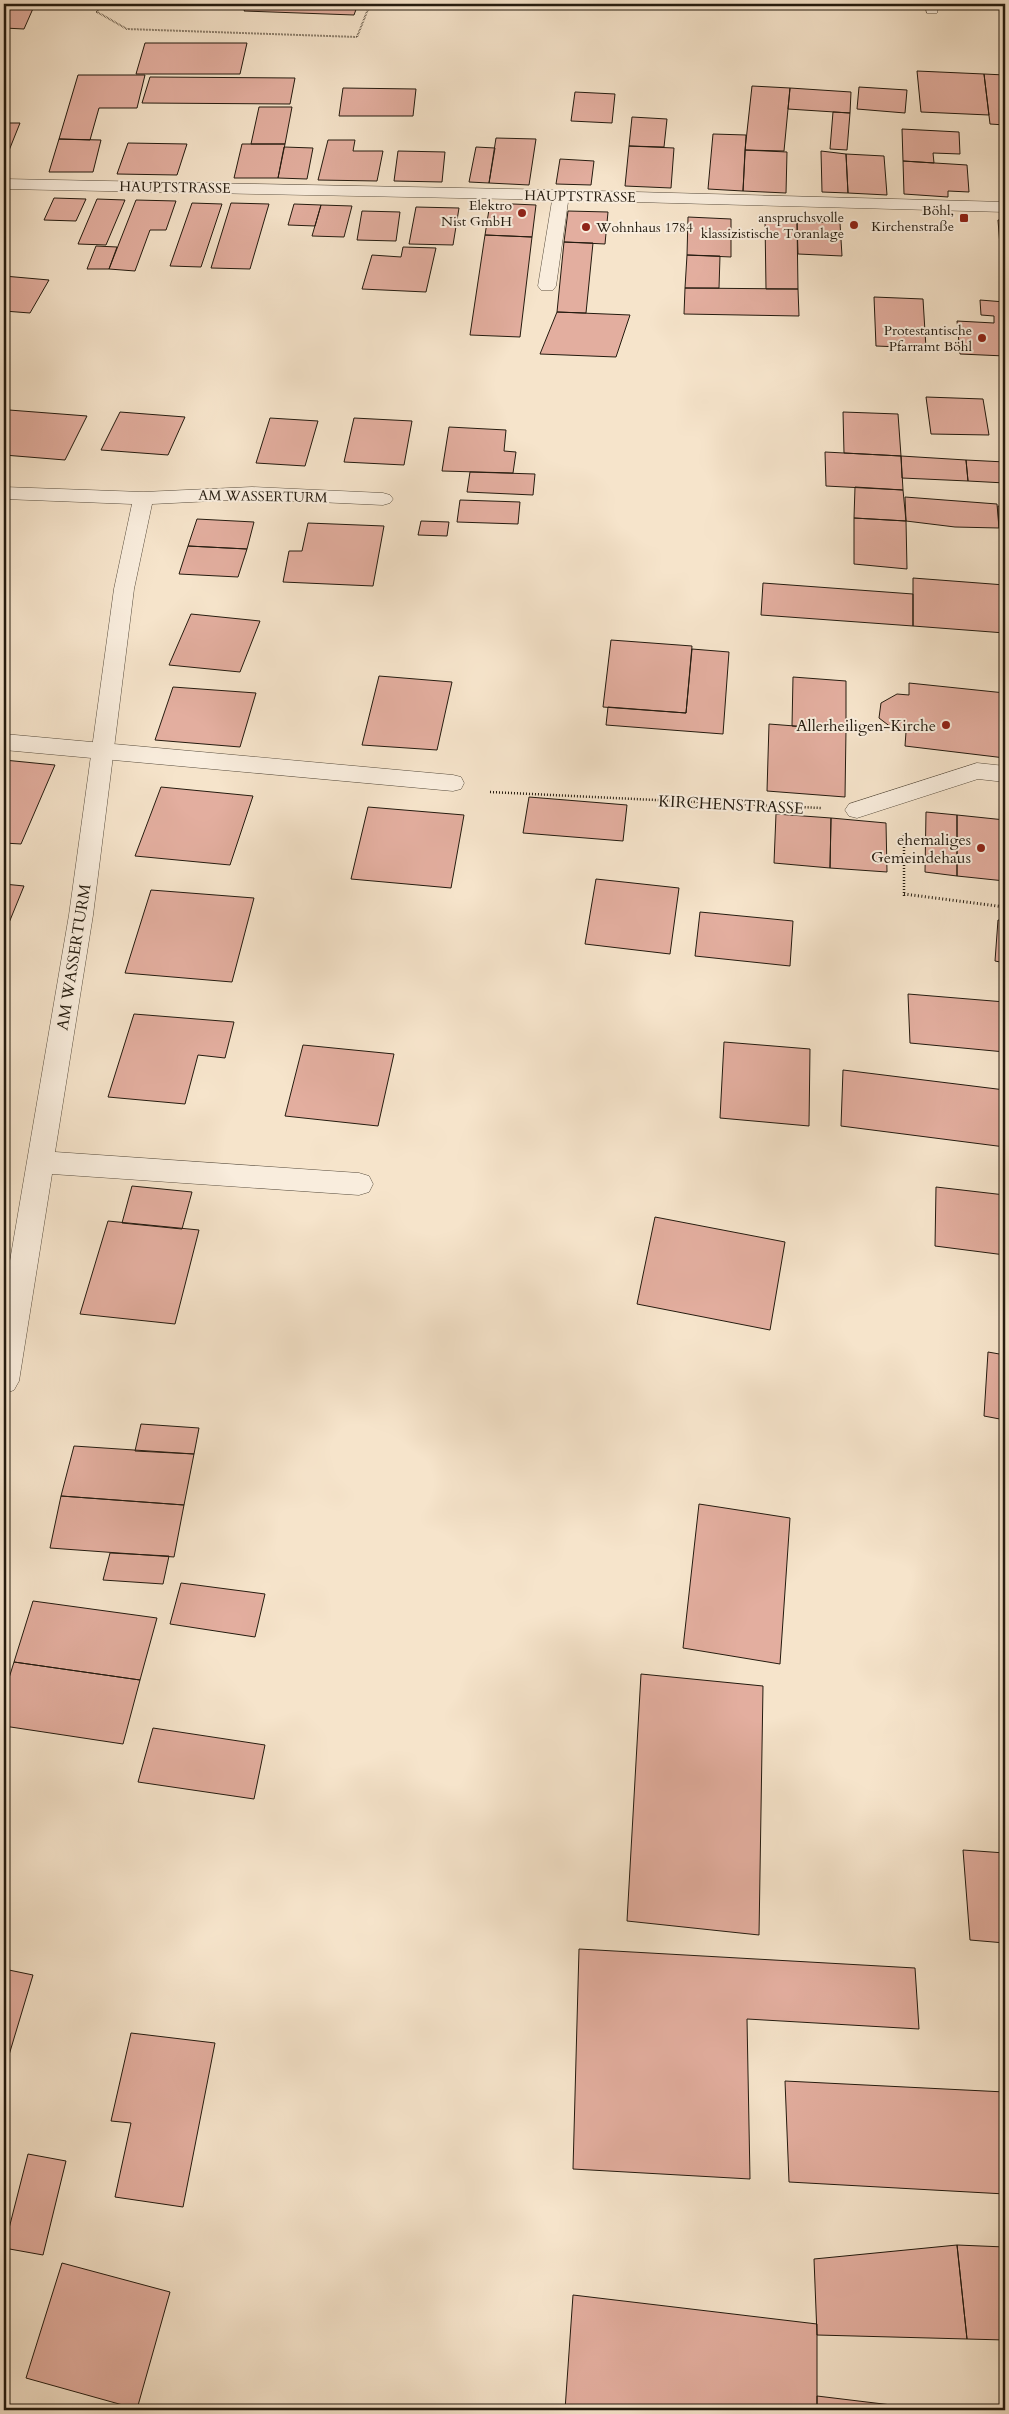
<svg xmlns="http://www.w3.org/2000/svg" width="1009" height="2414" viewBox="0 0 1009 2414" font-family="Cardo,serif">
  <rect width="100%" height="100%" fill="#f6e4cb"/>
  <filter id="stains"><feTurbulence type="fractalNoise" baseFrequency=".004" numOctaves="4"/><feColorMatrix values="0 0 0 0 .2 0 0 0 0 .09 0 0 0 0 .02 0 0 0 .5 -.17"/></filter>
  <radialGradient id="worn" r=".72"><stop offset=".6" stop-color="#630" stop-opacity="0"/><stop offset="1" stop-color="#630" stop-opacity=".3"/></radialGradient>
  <path fill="#e3ae9f" stroke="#241b0f" d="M4,4H35L24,29L4,28Z
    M247,4H358L354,15L244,11Z
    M145,43H247L240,74H136Z
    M917,71L984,74L989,115L921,112Z
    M984,74L1005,75V125L990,124Z
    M78,75H145L137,108H99L90,140L59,139Z
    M150,77L295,78L290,104L142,103Z
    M752,86L790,88L784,151L745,150Z
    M859,87L907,90L905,113L857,109Z
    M343,88L416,89L413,116H339Z
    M790,88L851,92L850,113L788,109Z
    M575,92L615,94L612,123L571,121Z
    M259,107H292L285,144H251Z
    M833,112L850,113L847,150L830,149Z
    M632,117L667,119L664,147L629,146Z
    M4,123H20L4,163Z
    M902,129L959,132L960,154L933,153L934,163L903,161Z
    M713,134L746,135L743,191L708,189Z
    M496,138L536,139L529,185L489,183Z
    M59,139L101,140L93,172H49Z
    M328,140H355L353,151H383L377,181L318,180Z
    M128,143L187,144L177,175L117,174Z
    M242,144H285L278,178H234Z
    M629,146L674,148L671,188L625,186Z
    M284,147L313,148L307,179L278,178Z
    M476,147L495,148L489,183L469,182Z
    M745,150L787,152L786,193L743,191Z
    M398,151L445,152L442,182L394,181Z
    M821,151L846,154L848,193L822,192Z
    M846,154L884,156L887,195L848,193Z
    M560,159L594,161L591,185L556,184Z
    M903,161L967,165L969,192L948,191V197L904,194Z
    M54,198L86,199L76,221L44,220Z
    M97,199L125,200L106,245L78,244Z
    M136,200L176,201L166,230H150L135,271L109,269Z
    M192,203L222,204L201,267L170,266Z
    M231,203L269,204L250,269L211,268Z
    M490,203L536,205L532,237L485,235Z
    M294,204L321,205L315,226L288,225Z
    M321,205L352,206L344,237L312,236Z
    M416,207L459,208L453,245L409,244Z
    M362,211L400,212L396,241L357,240Z
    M568,211L608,212L605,244L564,242Z
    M688,217L731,219V257L687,255Z
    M765,220L797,221L798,289H766Z
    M998,220H1005V259H1001Z
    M797,221L840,223L842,256L798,254Z
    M485,235L532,237L520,337L470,335Z
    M564,242L593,243L586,313L557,312Z
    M96,246L117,247L109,269H87Z
    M403,247L436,248L426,292L362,289L372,255L401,257Z
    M687,255L720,256L719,288H685Z
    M4,276L49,280L30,313L4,311Z
    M685,288L798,289L799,316L684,314Z
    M874,297L923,299L926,348L876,346Z
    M980,300L1005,302V356L960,354L957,321L994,323V316L981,315Z
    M557,312L630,315L616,357L540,354Z
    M926,397L983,399L989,435L931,434Z
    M9,410L87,416L65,460L4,455V419Z
    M120,412L185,417L168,455L101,450Z
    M843,412L898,414L901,456L844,453Z
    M270,418L318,421L305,466L256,463Z
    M354,418L412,421L404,465L344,462Z
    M449,427L506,430L504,451L516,452L513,473L442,471Z
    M825,452L901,456L903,490L826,486Z
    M901,456L966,460L968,481L902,478Z
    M966,460L1005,462V483L968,481Z
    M470,472L535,474L533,495L467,492Z
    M855,487L903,490L906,521L854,518Z
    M905,497L997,504L999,528L955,527L906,521Z
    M460,500L520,502L518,524L457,522Z
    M998,506L1005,507V529L999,528Z
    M854,518L906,521L907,569L854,564Z
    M197,519L254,522L247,549L188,546Z
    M421,521L449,522L447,536L418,535Z
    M308,523L384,526L373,586L283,582L289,551H302Z
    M188,546L247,549L238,577L179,574Z
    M913,578L1005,585V633L913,626Z
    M763,583L913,594V626L761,615Z
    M191,614L260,621L240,672L169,665Z
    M611,640L692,646L686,713L603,707Z
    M692,649L729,652L723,734L606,725L608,707L686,713Z
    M379,676L452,682L437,750L362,745Z
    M793,677L846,681V730L792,726Z
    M909,683L1005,693V758L905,746L906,732L896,731L879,718L881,703L897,694L909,695Z
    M173,687L256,693L240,747L155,740Z
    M769,724L846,730L845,797L767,791Z
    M4,760L55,765L21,844L4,843Z
    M161,787L253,796L230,865L135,856Z
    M529,797L627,805L623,841L523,833Z
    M368,807L464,815L451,888L351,879Z
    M926,812L957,815V876L925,872Z
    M776,814L831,818L830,868L774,863Z
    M957,815L1005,820V881L957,876Z
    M831,818L886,823L887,872L830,868Z
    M596,879L679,888L670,954L585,944Z
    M4,884L24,886L4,935Z
    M151,890L254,898L232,982L125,973Z
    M700,912L793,921L790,966L695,956Z
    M998,920L1005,921V963L995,961Z
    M908,994L1005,1002V1052L910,1043Z
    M134,1014L234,1022L225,1058L198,1055L185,1104L108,1097Z
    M724,1042L810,1049L809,1126L720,1118Z
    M303,1045L394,1054L378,1126L285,1116Z
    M843,1070L1005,1090V1147L841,1126Z
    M132,1186L192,1192L182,1229L122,1223Z
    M936,1187L1005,1195V1255L935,1246Z
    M655,1217L785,1242L770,1330L637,1304Z
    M108,1221L199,1230L175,1324L80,1314Z
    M988,1352L1005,1355V1420L984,1416Z
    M141,1424L199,1428L194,1454L135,1451Z
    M74,1446L194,1454L184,1505L61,1496Z
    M61,1496L184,1505L174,1557L50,1548Z
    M699,1504L790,1518L780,1664L683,1648Z
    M110,1553L169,1556L163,1584L103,1580Z
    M181,1583L265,1594L255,1637L170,1624Z
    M33,1601L157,1618L140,1680L14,1662Z
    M14,1662L140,1680L123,1744L4,1726V1694Z
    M641,1674L763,1686L759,1935L627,1921Z
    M153,1728L265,1745L254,1799L138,1782Z
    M963,1850L1005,1853V1943L970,1940Z
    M579,1949L915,1968L919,2029L747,2019L750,2179L573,2169Z
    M4,1969L33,1975L9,2055L4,2054Z
    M131,2033L215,2043L183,2207L115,2197L131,2123L111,2121Z
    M785,2081L1005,2092V2194L789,2182Z
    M28,2154L66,2161L43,2255L4,2248Z
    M957,2245L1005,2247V2340L967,2339Z
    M957,2245L967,2339L817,2335L814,2259Z
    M62,2263L170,2292L137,2409L26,2378Z
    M573,2295L817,2324V2410H565Z
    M817,2396L933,2410H817Z"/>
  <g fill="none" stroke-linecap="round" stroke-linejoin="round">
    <defs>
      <path id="service" d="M925,4H939L937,13H927Z
        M561,190L567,192L569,195L556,286L553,290H541L538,286L553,195L555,192Z
        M4,734L453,775L461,777L464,783L461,789L453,791L4,750Z
        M977,763L1005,766V782L978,779L857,818L849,816L845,810L849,804Z"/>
      <path id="minor" d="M4,487L143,492L252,487L383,493L390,495L393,499L390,503L383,505L252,499L152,504L134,589L93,915L55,1152L359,1173L369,1176L373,1184L369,1192L359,1195L52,1174L19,1381L14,1390L4,1394V1296L69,915L114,589L132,504L4,499Z"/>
      <path id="tertiary" d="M4,179L561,190L1005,202V212L561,200L4,189Z"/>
    </defs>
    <use href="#service" stroke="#584d3e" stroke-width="1"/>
    <use href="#minor" stroke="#584d3e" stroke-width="1"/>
    <use href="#tertiary" stroke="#584d3e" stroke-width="1"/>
    <path stroke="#241b0f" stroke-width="2" stroke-dasharray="0.5 1" stroke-linecap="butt" d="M102,4L97,12L127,29L357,37L370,4"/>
    <path stroke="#241b0f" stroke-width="2.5" stroke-dasharray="1 2" stroke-linecap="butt" d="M490,792L821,808
      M904,835V896"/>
    <path stroke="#241b0f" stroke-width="3" stroke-dasharray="1 2.5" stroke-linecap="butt" d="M904,894L1005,907"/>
    <use href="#service" fill="#f9eddd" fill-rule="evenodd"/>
    <use href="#minor" fill="#f9eddd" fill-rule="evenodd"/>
    <use href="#tertiary" fill="#f9eddd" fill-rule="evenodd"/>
  </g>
  <g fill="#8f2418" stroke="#f9eddd" stroke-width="2">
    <circle cx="522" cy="213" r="5"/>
    <rect x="959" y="213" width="10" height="10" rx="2.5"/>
    <circle cx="854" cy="225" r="5"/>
    <circle cx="586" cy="227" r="5"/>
    <circle cx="982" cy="338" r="5"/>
    <circle cx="946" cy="725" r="5"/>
    <circle cx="981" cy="848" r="5"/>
  </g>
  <g text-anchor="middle" stroke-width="4" stroke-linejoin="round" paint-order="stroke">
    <g font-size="14" fill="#241b0f" stroke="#f9eddd">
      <text transform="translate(175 187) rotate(1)" y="5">HAUPTSTRASSE</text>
      <text transform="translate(580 196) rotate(1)" y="5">HAUPTSTRASSE</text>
      <text transform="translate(263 496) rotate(1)" y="5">AM WASSERTURM</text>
    </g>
    <g font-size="14" fill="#241b0f" stroke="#f9eddd" text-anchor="end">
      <text x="512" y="210">Elektro<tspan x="512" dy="16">Nist GmbH</tspan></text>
      <text x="954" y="215">Böhl,<tspan x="954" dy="16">Kirchenstraße</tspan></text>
      <text x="844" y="222">anspruchsvolle<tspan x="844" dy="16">klassizistische Toranlage</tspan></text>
      <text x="596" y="232" text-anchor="start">Wohnhaus 1784</text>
      <text x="972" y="335">Protestantische<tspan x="972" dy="16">Pfarramt Böhl</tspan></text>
    </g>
    <g font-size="16" fill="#241b0f" stroke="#f9eddd" text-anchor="end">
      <text x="936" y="731">Allerheiligen-Kirche</text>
      <text x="971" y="845">ehemaliges<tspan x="971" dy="18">Gemeindehaus</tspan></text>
    </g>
    <g font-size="16" fill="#241b0f" stroke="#f9eddd">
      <text transform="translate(731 804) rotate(3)" y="6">KIRCHENSTRASSE</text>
      <text transform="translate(73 957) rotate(-81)" y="6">AM WASSERTURM</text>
    </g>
  </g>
  <rect width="1009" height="2414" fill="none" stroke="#f6e4cb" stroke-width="20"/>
  <rect x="5" y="5" width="999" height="2404" fill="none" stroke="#241b0f" stroke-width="2.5"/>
  <rect x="10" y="10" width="989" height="2394" fill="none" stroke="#241b0f"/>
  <rect width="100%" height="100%" filter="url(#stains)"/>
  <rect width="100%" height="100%" fill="url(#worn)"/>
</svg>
